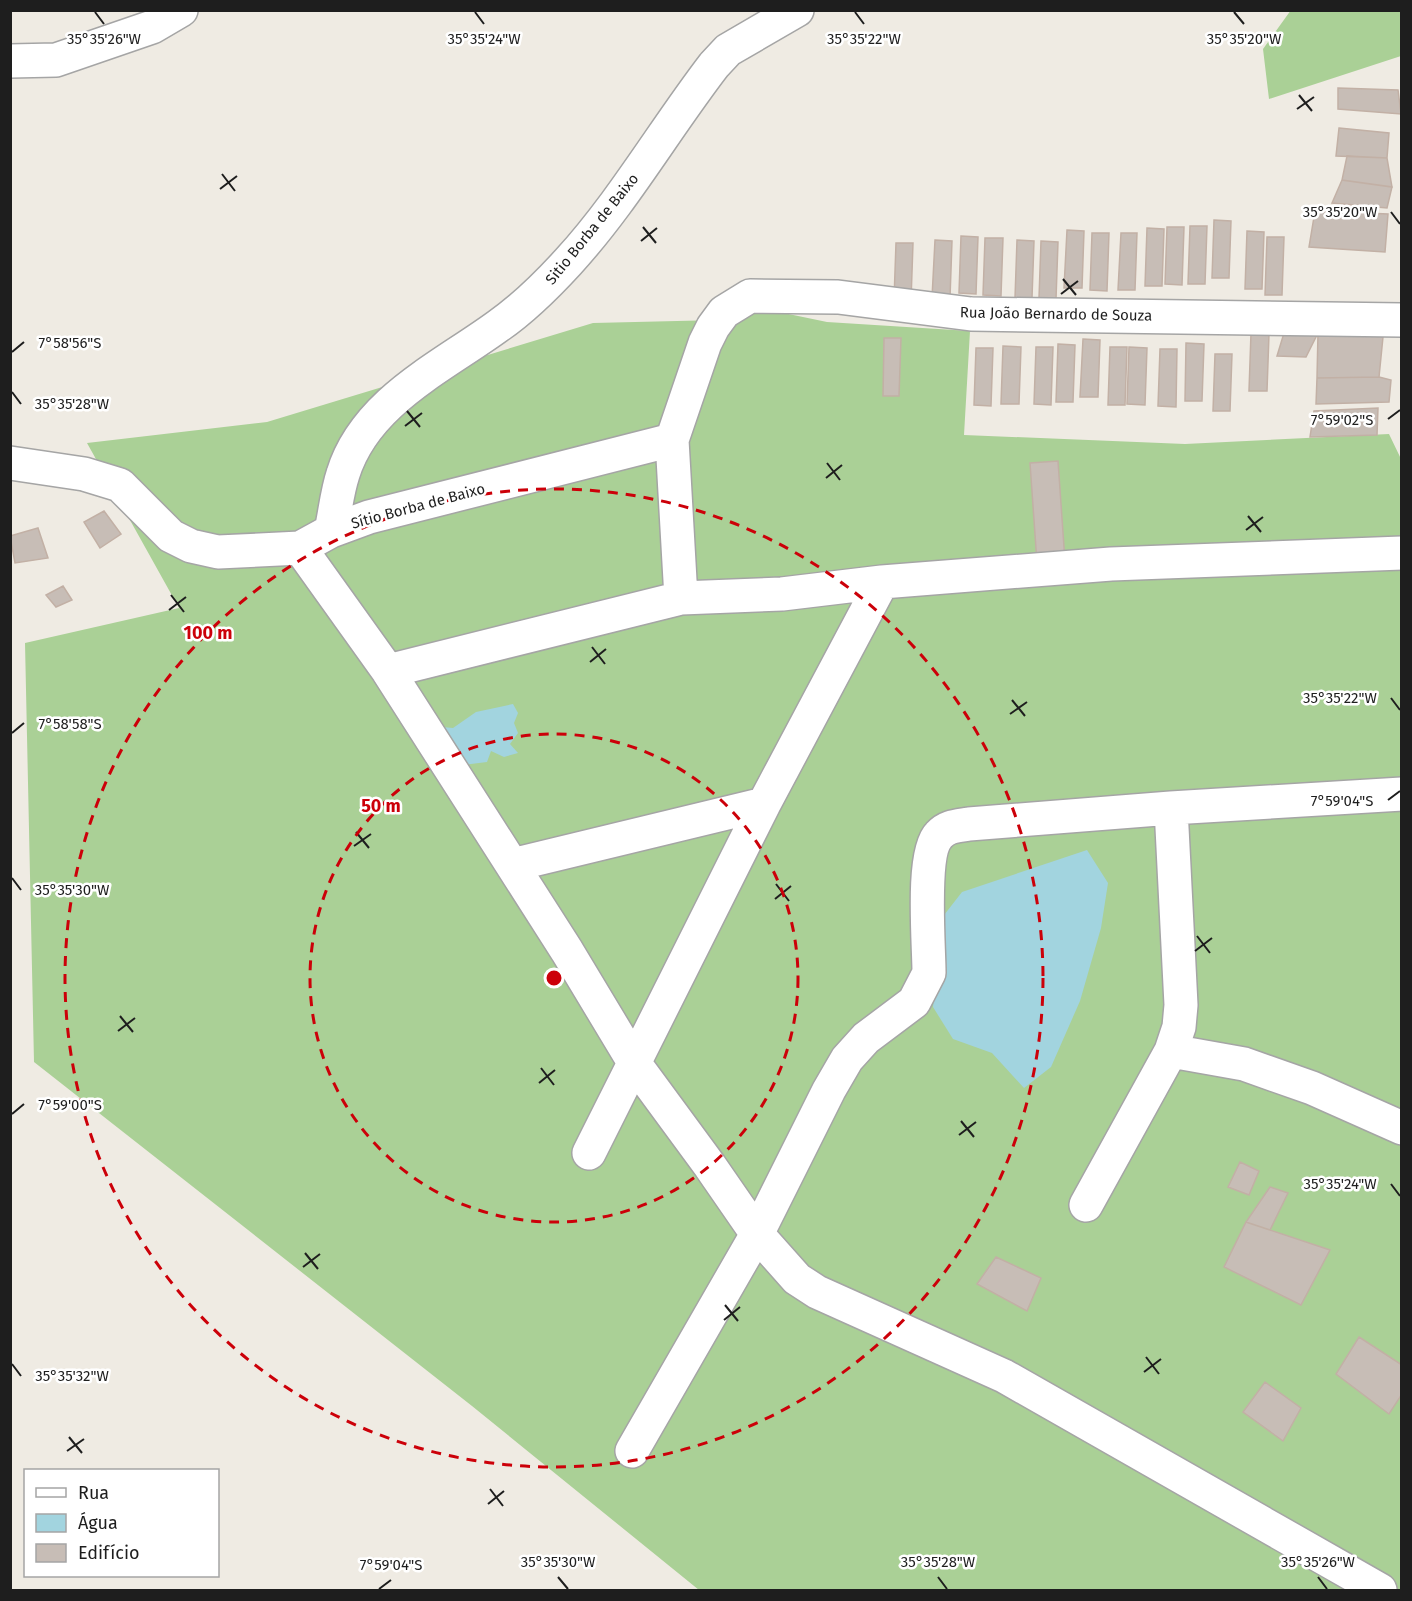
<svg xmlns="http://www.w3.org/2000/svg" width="1412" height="1601" viewBox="0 0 1412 1601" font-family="'Fira Sans',sans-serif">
  <rect width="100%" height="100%" fill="#efebe3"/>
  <path fill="#aad096" d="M1291,10L1401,11V56L1269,99L1263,49Z
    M740,304L827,322L970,331L964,435L1185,444L1389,434L1402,461L1401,1590H699L472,1406L34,1062L25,643L179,608L87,443L267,422L593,323L719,320Z"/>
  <path fill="#a2d4df" d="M513,704L518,713L514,723L518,733L510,744L518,753L504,757L491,751L487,762L455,766L442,727L453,728L476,712Z
    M1087,850L1108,883L1101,928L1080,1001L1051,1067L1024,1088L992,1053L953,1039L933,1007L941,919L962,892Z"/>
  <path fill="#c7bdb6" stroke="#c2b0a5" stroke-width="1.5" d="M1338,88L1398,90L1401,114L1338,109Z
    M1339,128L1389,133L1387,158L1336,156Z
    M1347,156L1387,158L1392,187L1342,180Z
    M1342,180L1392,187L1387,208L1332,203Z
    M1315,211L1388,214L1385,252L1309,247Z
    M1214,220L1231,221L1229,278H1212Z
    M1190,226H1207L1205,284H1188Z
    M1167,227H1184L1182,285L1165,284Z
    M1147,228L1164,229L1162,286H1145Z
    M1067,230L1084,231L1082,288H1064Z
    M1247,231L1264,232L1262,289H1245Z
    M1092,233H1109L1107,291L1090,290Z
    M1121,233H1137L1135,290H1118Z
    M961,236L978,237L976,294L959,293Z
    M1267,237H1284L1282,295H1265Z
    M985,238H1003L1001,296L983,295Z
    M935,240L952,241L950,298H932Z
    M1017,240L1034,241L1032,298H1015Z
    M1041,241L1058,242L1056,299L1039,298Z
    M896,243H913L911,301L894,300Z
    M1251,333L1269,334L1267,391H1249Z
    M1284,333H1318L1306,357L1277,356Z
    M1318,333L1383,337L1379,377L1317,378Z
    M884,338H901L899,396H883Z
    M1083,339L1100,340L1098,397H1080Z
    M1186,343L1204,344L1202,401H1185Z
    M1058,344L1075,345L1073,402H1056Z
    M1003,346L1021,347L1019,404H1001Z
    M1036,347H1053L1051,405L1034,404Z
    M1110,347H1127L1125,405H1108Z
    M1129,347L1147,348L1145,405L1127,404Z
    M976,348H993L991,406L974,405Z
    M1160,349H1177L1176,407L1158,406Z
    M1215,354H1232L1230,411H1213Z
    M1379,377L1391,380L1389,402L1316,404L1317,378Z
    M1378,408L1377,435L1310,437L1314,411Z
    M1058,461L1065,561L1037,563L1030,463Z
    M104,511L121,534L100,548L84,522Z
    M38,528L48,558L15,563L10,536Z
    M63,586L72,600L56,607L46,595Z
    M1240,1162L1259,1171L1249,1195L1228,1187Z
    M1270,1187L1288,1193L1270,1230L1246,1222Z
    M1246,1222L1330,1250L1301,1305L1224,1267Z
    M996,1257L1041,1278L1027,1311L977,1284Z
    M1359,1337L1402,1365V1394L1389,1414L1336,1374Z
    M1265,1382L1301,1408L1283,1441L1243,1412Z"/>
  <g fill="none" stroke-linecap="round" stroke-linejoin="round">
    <defs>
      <path id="minor" d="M10,61L56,60L152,27L181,10
        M10,463L84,474L120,485L171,536L191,546L218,552L300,548L331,531L369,517L672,440
        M331,531C335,513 337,492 343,474C365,402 442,367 498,326C524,308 546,286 568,262C623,202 664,130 714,65L728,50L797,10
        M300,548L388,671L567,951L635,1064L710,1166L757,1234L797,1279L817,1292L1004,1376L1380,1590
        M681,598L672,440L705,343L713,327L724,312L750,296L838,297L971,314L1402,320
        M388,671L681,598L782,594L882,582L1111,564L1402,553
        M512,865L764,804
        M1171,1051L1244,1064L1312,1088L1402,1128
        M589,1153L764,804L882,582
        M1086,1205L1171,1051L1179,1027L1181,1005L1171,808
        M632,1451L757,1234L829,1090L847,1059L866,1038L914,1002L929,973C929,944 921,853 939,835C947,826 957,826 969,824L1171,808L1402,794"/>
    </defs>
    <use href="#minor" stroke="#a5a5a5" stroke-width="36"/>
    <use href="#minor" stroke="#fff" stroke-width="33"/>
  </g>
  <path fill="none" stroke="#1e1e1e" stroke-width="2" d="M95,12L104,24M475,12L484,24M855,12L864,24M1234,12L1244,24M1299,95L1312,111M1297,109L1314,97M222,174L235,191M220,189L237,176M1391,212L1400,224M643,227L656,243M641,241L657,228M1063,279L1076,295M1061,294L1078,281M12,352L24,342M12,392L21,404M407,411L420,427M1388,419L1400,410M405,426L422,413M827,463L840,480M826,478L842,465M1248,516L1261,532M1246,530L1263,517M171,595L184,612M169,610L186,597M592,647L605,664M590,662L606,649M1391,698L1400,710M1012,700L1025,716M1010,714L1027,702M12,733L24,723M1388,800L1400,791M356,832L369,848M354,846L371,834M12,878L21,890M776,884L789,901M775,899L791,886M1197,936L1210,953M1195,951L1212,938M120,1016L133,1032M118,1031L135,1018M541,1068L554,1085M539,1083L555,1070M12,1114L24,1104M961,1121L974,1137M959,1135L976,1122M1391,1184L1400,1196M305,1253L318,1269M303,1267L320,1254M725,1305L738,1321M724,1320L740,1307M1146,1357L1159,1374M12,1364L21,1376M1144,1372L1161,1359M69,1437L82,1453M67,1451L84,1439M490,1489L503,1506M488,1504L504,1491M558,1577L568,1589M938,1577L947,1589M1318,1577L1327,1589M379,1589L391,1580"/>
  <g fill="none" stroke="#cc0009" stroke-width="3" stroke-dasharray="10 8">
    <circle cx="554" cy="978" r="244"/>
    <circle cx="554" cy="978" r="489"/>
  </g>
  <g text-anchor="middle" stroke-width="5" stroke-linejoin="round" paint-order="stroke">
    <g font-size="15" fill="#1e1e1e" stroke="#fff">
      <text transform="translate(592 229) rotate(-51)" y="5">Sitio Borba de Baixo</text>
      <text transform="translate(1056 314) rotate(1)" y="5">Rua João Bernardo de Souza</text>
      <text transform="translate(418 506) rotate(-15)" y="5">Sítio Borba de Baixo</text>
    </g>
  </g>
  <g font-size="15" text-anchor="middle" fill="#1e1e1e" stroke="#fff" stroke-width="5" stroke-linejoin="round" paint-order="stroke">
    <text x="864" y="44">35°35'22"W</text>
    <text x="104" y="44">35°35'26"W</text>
    <text x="484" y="44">35°35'24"W</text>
    <text x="1244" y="44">35°35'20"W</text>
    <text x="1340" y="217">35°35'20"W</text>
    <text x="70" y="348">7°58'56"S</text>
    <text x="72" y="409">35°35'28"W</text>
    <text x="1342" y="425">7°59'02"S</text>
    <text x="1340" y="703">35°35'22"W</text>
    <text x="70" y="729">7°58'58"S</text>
    <text x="1342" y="806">7°59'04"S</text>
    <text x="72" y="895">35°35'30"W</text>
    <text x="70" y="1110">7°59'00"S</text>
    <text x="1340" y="1189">35°35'24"W</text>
    <text x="72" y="1381">35°35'32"W</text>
    <text x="558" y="1567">35°35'30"W</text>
    <text x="938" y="1567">35°35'28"W</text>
    <text x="1318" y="1567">35°35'26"W</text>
    <text x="391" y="1570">7°59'04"S</text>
  </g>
  <circle cx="554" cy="978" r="9" fill="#cc0009" stroke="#fff" stroke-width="3"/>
  <g font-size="18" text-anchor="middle" font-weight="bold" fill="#cc0009" stroke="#fff" stroke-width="5" stroke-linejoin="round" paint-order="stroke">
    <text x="208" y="639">100 m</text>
    <text x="381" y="812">50 m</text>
  </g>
  <rect width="1412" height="1601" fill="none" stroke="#1e1e1e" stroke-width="24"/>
  <rect x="24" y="1469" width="195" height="108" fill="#ffffff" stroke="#a5a5a5" stroke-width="1.5"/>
  <rect x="36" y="1488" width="30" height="9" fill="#ffffff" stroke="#a5a5a5" stroke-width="1.5"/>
  <text x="78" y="1499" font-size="18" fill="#1e1e1e">Rua</text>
  <rect x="36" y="1514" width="30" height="18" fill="#a2d4df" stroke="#a5a5a5" stroke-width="1.5"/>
  <text x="78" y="1529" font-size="18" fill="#1e1e1e">Água</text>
  <rect x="36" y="1544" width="30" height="18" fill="#c7bdb6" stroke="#a5a5a5" stroke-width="1.5"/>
  <text x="78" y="1559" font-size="18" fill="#1e1e1e">Edifício</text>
</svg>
